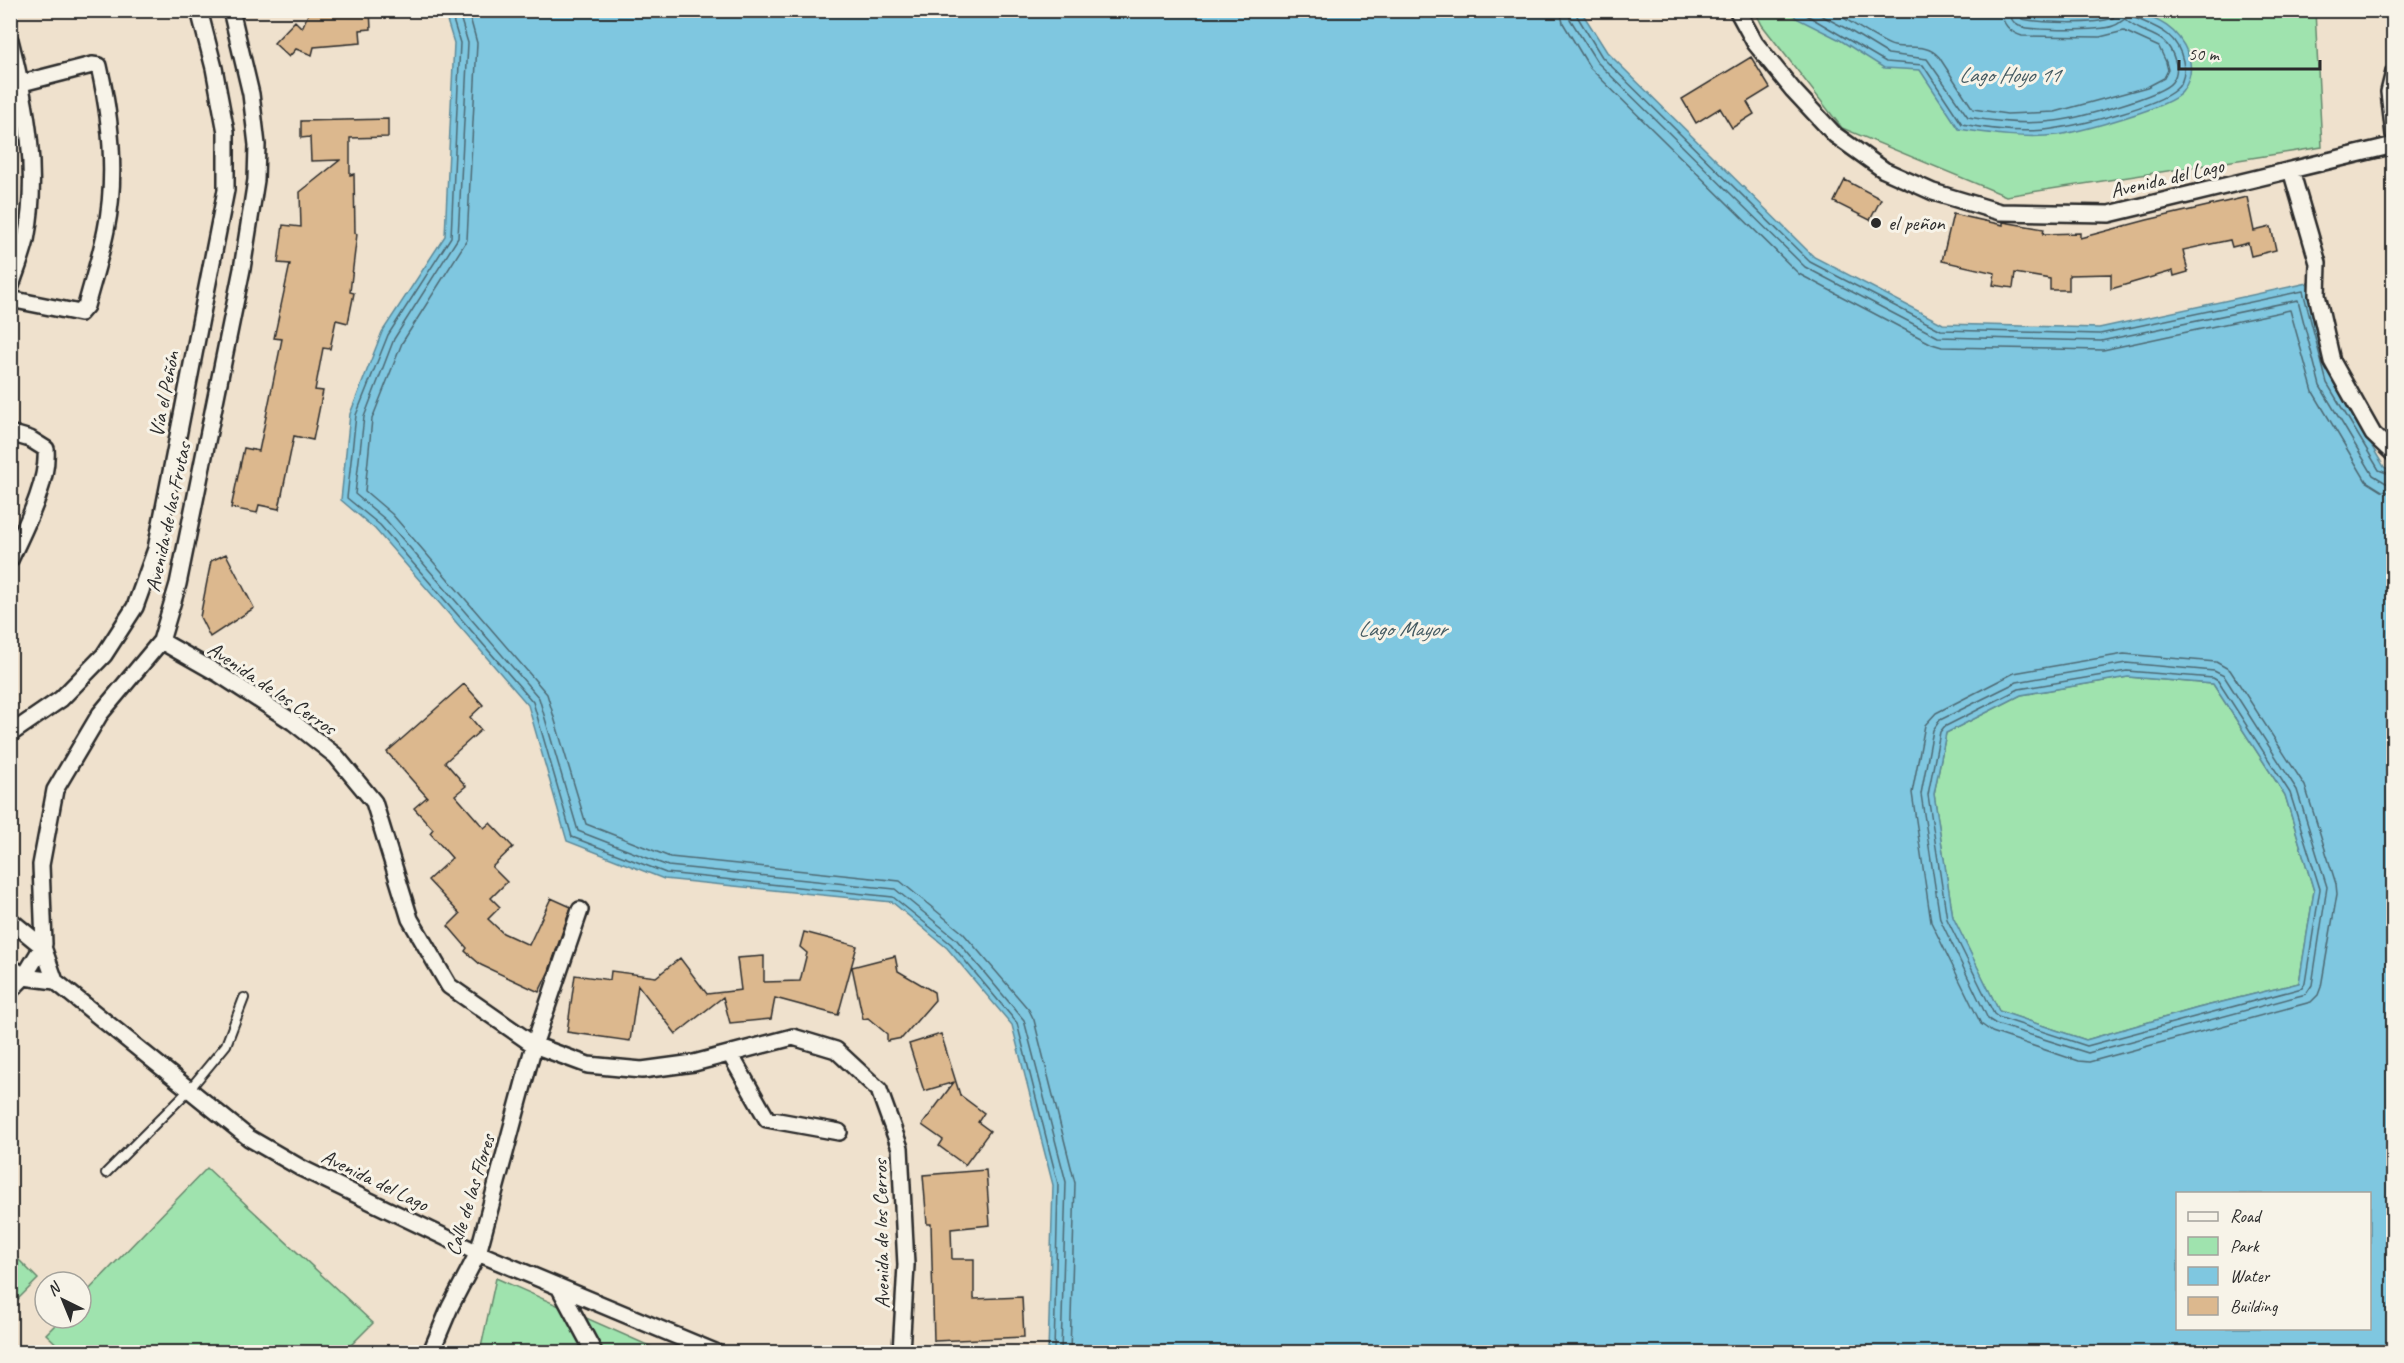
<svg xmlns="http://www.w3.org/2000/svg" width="2404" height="1363" viewBox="0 0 2404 1363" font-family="Caveat,sans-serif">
  <rect width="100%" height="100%" fill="#efe1cd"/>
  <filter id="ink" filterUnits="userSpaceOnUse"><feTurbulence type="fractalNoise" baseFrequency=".0167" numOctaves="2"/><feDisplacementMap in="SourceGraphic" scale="12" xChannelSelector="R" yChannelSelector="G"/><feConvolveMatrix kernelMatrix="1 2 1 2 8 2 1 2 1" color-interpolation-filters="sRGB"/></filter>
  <g filter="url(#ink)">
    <path fill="#9fe3ae" stroke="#65876c" stroke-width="1.5" d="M1755,11H2315L2322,147L2006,196L1842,128L1762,25Z
      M2128,677L2213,684L2285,795L2314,891L2299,983L2198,1008L2086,1040L1999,1011L1953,918L1934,794L1946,733L2021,695Z
      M207,1168L373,1323L344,1352H65L46,1334L62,1318H81V1298Z
      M11,1252L38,1279L11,1306Z
      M496,1278L663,1352H480Z"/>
    <path fill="#7fc7e0" stroke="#5d8998" stroke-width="1.5" fill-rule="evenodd" d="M444,11H1581L1607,52L1814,257L1943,324L2099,328L2308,283L2333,381L2384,467L2393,472V1352H1048L1053,1185L1012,1025L947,948L892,902L664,879L567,841L528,705L375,529L341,500L350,414L382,332L445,236L454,43ZM2128,677L2213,684L2285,795L2314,891L2299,983L2198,1008L2086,1040L1999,1011L1953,917L1934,794L1946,733L2021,695ZM2178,1194H2370V1328H2178Z
      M1993,11C2028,14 2063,17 2097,15C2109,14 2122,8 2133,12C2159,19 2178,28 2188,54C2193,68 2191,80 2182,92C2170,108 2080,131 2058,135C2025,139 1992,134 1959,129L1920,70L1884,68L1840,40L1796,18L1791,11Z"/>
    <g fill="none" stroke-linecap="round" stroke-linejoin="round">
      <path stroke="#4d6973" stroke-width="1.5" d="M450,10L460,43L451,237L388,335L356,415L347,498L380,525L533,702L572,837L666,873L893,897L951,944L1017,1023L1058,1184L1054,1352
        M458,10L468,43L458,238L394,339L364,417L355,494L386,520L539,698L578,831L668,866L895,889L956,939L1024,1020L1066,1182L1061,1352
        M468,10L477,43L467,240L402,343L372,419L365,491L392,514L547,694L586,824L670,857L900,881L963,933L1029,1010L1034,1020L1075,1183L1070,1352
        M1560,10L1563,23L1590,68L1799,274L1932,344L1942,347L2103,350L2290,310L2313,392L2366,481L2382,491L2394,493
        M1569,10L1570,19L1597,62L1805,267L1938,337L2101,341L2298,300L2320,386L2373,475L2386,483L2394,484
        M1576,10L1577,16L1602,57L1810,262L1941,330L2100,334L2303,291L2327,383L2379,470L2394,476
        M1798,10L1886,62L1923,65L1962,124C1993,130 2027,134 2058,128C2084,124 2157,106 2175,90C2184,83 2185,71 2183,61C2177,33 2158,28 2135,18L2131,10
        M1811,10L1847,29L1888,54L1927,59L1968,117C1997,122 2026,125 2055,121C2075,119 2162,96 2172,82C2177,75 2178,69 2175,61C2167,30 2142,37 2125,19C2121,21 2118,25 2113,26C2101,31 2031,31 2019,26C2012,23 2010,17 2010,10
        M1831,10C1845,18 1883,44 1894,46C1910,49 1927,43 1939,57L1973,109L2007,114L2055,112L2147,87L2164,78L2168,70L2166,62L2159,47L2124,31L2100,37L2022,36C2009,32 2002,24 2001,10
        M2018,10L2022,19C2043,23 2093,25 2113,18L2116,10
        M2124,654L2216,662L2230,670L2305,786L2336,884L2337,894L2321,987L2318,995L2311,1002L2089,1062L2078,1061L1992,1032L1981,1024L1931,922L1912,793L1925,725L1936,713L2014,673Z
        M2126,663L2214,671L2224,676L2297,790L2327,887L2312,985L2306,994L2088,1053L1996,1024L1988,1019L1940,919L1921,794L1933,730L1940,720L2017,682Z
        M2127,671L2213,678L2218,681L2290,793L2320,889L2305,983L2302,988L2087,1046L1998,1017L1994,1014L1947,919L1928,795L1940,732L1944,727L2019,689Z"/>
    </g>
    <path fill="#dcb88e" stroke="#2b2b2b" stroke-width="1.5" d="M310,10H370L371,29L360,30L361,43L314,47L312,55L296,49L289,57L274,43L295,21L302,28Z
      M1751,57L1770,88L1747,102L1754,114L1732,128L1720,108L1696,123L1682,99Z
      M388,119V137L350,138V175L354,174L355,233L357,234L350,292L354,293L348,323L336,320L330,349L323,348L315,390L323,391L313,440L294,436L279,509L259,505L257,513L231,508L244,448L259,451L282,339L274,338L290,264L278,263L283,225L301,227L300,192L340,160L311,161L310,137L301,138V121Z
      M1845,180L1881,199L1870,220L1834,202Z
      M2247,197L2254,231L2271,227L2276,250L2251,256L2248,243L2232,247L2230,240L2183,250L2188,272L2174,276L2173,271L2111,289V274L2069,275V290H2050V279L2015,273L2013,288L1993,285L1995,273L1942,261L1953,214L2003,225V222L2044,229L2043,234L2080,233V238L2147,220Z
      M226,554L254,608L210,637L200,617L211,561Z
      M464,684L483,705L470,717L481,730L445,762L466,786L455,795L484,828L490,823L513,847L492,867L507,882L491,898L500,907L488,919L503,933L529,945L551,898L571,907L549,971L539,992L481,965L465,951L467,948L448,926L460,914L428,880L452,858L430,833L433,829L414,808L427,797L387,752Z
      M804,932L857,946L838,1015L775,998L771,1019L730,1023L723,997L676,1034L638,985L630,1041L567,1032L575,975L610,980L611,971L656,977L680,958L707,994L741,990L737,958L764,956V982L800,981L807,953L800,947Z
      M895,956L898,971L934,992L935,1000L902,1038L887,1041V1034L868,1018L863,1019L852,967Z
      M941,1034L960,1095L984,1113L978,1122L990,1131L965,1165L939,1146L943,1140L922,1125L954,1082L924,1091L909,1044Z
      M986,1170L990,1225L951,1229L952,1259H974V1299L1022,1297L1024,1337L934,1341L931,1224H927L923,1175Z"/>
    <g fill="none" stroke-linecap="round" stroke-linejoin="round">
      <defs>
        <path id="service" d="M106,1173L189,1090L226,1045L244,998"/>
        <path id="minor" d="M1737,10L1755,43L1793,90L1835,135L1884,170L1933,192L2000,212L2109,214L2394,145
          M10,40C27,106 39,173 26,240C22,257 15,273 10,289
          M2394,72L2389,92L2394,135
          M2291,170L2318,263L2317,295L2332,361L2373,434L2394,454
          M10,299L80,313L86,306C93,280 101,255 106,230C117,176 111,119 99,66L92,65L22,83
          M10,433L30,439L46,449C49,483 24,529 10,560
          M161,641L219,674L293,722L336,756L374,802L410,919L449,986L534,1045L588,1065L642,1070L694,1063L793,1037L836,1050L879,1090L900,1148L906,1265L901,1352
          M10,734L61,699L104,655L135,607L156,549L226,190V132L214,68L199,10
          M10,920L43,947L55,981
          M10,966L24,977L55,981L249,1138L301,1168L478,1253L715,1352
          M10,991L24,977L44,944L41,865L55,790L100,714L161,641L178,584L242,269L256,180L257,145L251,94L231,10
          M730,1054L767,1119L839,1132
          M559,1287L594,1352
          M431,1352L450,1307L478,1253L534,1045L580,910"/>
      </defs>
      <use href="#service" stroke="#2b2b2b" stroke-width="12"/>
      <use href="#minor" stroke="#2b2b2b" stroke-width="20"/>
      <use href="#service" stroke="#f7f3e8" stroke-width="8"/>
      <use href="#minor" stroke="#f7f3e8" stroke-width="15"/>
    </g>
  </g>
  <circle fill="#2b2b2b" stroke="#f7f3e8" stroke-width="2" cx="1876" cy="223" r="6"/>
  <g text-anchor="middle" stroke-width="6" stroke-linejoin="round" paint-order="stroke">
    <g font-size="21" fill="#2b2b2b" stroke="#f7f3e8">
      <text transform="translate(2167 178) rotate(-13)" y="7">Avenida del Lago</text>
      <text transform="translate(164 394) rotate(-79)" y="7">Vía el Peñón</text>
      <text transform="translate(168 517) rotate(-78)" y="7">Avenida de las Frutas</text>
      <text transform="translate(272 688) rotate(34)" y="7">Avenida de los Cerros</text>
      <text transform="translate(375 1180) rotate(26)" y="7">Avenida del Lago</text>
      <text transform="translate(470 1195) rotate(-73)" y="7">Calle de las Flores</text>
      <text transform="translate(881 1234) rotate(-91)" y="7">Avenida de los Cerros</text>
    </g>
    <g font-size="21" fill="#2b2b2b" stroke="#f7f3e8" text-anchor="start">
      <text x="1888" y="230">el peñon</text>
    </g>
    <g font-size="22" font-style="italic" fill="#445a61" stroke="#f7f3e8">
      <text x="2009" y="82">Lago Hoyo 11</text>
      <text x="1402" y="636">Lago Mayor</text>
    </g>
  </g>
  <rect width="2404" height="1363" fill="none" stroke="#f7f3e8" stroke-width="36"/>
  <rect x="18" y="18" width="2368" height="1327" fill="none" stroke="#2b2b2b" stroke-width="2" filter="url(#ink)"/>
  <rect x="2176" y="1192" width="195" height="138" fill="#f7f3e8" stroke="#a5a39c" stroke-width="1.5"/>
  <rect x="2188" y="1212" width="30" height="9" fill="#f7f3e8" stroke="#a5a39c" stroke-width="1.5"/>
  <text x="2230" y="1222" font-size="18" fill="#2b2b2b">Road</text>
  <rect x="2188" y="1237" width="30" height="18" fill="#9fe3ae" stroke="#a5a39c" stroke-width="1.5"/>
  <text x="2230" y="1252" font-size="18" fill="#2b2b2b">Park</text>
  <rect x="2188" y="1267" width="30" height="18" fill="#7fc7e0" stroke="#a5a39c" stroke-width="1.5"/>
  <text x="2230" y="1282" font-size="18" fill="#2b2b2b">Water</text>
  <rect x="2188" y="1297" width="30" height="18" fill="#dcb88e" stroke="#a5a39c" stroke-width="1.5"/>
  <text x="2230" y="1312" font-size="18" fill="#2b2b2b">Building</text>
  <g transform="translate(63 1300) rotate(317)"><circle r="28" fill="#f7f3e8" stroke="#a5a39c" stroke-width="1.5"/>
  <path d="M0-4.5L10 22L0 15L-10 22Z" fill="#2b2b2b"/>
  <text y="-9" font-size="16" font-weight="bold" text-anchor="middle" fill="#2b2b2b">N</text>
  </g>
  <path d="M2179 60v9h141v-9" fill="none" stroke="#2b2b2b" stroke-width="3"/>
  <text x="2188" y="60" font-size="18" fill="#2b2b2b" stroke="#f7f3e8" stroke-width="4.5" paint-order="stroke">50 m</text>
</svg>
